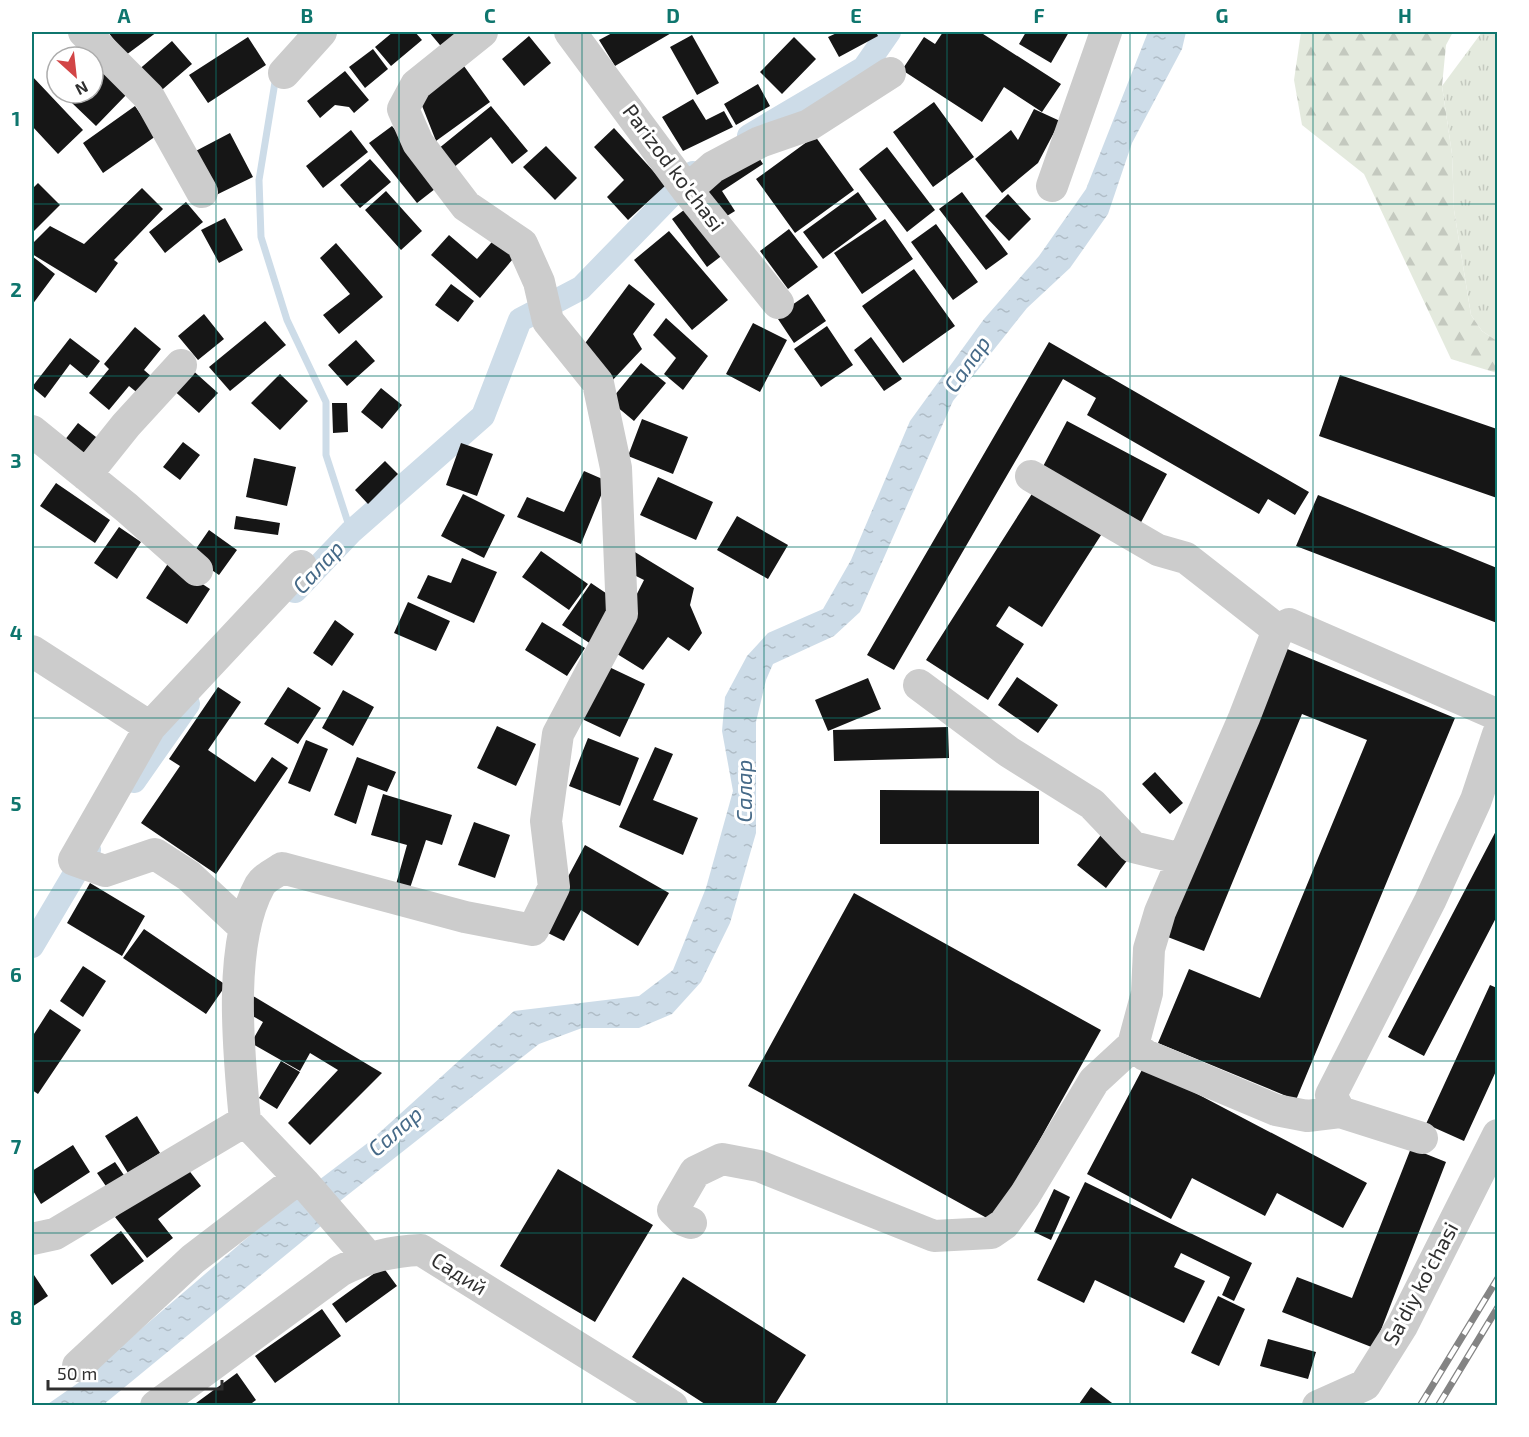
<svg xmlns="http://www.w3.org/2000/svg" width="1529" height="1437" viewBox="0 0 1529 1437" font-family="'Exo 2',sans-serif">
  <defs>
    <pattern id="grass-tufts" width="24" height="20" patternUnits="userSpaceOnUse" patternTransform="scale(1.5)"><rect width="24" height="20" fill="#e4eade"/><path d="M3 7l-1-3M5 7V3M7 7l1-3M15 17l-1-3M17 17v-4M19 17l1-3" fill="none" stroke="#c4c9bf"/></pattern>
    <pattern id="forest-firs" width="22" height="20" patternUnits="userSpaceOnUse" patternTransform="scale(1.5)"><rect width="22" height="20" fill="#e4eade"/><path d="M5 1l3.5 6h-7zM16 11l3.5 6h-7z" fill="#c4c9bf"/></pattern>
    <pattern id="water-ripples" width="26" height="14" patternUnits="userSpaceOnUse" patternTransform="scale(1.5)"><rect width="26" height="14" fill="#cddce8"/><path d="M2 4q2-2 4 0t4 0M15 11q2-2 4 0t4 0" fill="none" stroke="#b0bdc7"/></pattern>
  </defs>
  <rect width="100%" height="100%" fill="#fff"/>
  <path fill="url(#grass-tufts)" d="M1482,32H1497V341L1482,331L1471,315L1454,210L1452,154L1442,86Z"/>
  <path fill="url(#forest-firs)" d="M1301,32H1453L1446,45L1442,86L1452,154L1454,210L1471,315L1482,331L1497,341V373L1451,359L1364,174L1302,125L1294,80Z"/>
  <path fill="url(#water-ripples)" d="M1148,32H1186L1182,49L1132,143L1108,214L1070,268L1027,308L953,401L860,612L834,636L773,664L766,680L756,722V833L730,923L701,982L672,1014L639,1028H582L539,1044L321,1216V1226L103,1405L45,1406L78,1383L282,1208L369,1142L514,1011L639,996L673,970L706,888L733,791L722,731L725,697L747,656L768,633L823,609L851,560L910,421L984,319L1039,256L1086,189Z"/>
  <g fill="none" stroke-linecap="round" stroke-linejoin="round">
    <path stroke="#cddce8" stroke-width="7" d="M276,76L259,180L261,237L287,320L326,402V455L351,532"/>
    <path stroke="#cddce8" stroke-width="24" d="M749,136L864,68L889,32
      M295,591L351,532L483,416L520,320L581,288L693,173
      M134,781L188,704
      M32,946L89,850"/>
  </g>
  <path fill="#161616" d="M108,32H157L126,55Z
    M393,32H415L422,40L391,66L375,47Z
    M429,32H469L445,51Z
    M614,32H673L615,66L599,40Z
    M839,32H876L878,36L839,57L828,37Z
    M943,32H980L1061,84L1042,112L1004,87L982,122L902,70L924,37L935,44Z
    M1026,32H1069L1051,63L1019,44Z
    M692,35L719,83L697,95L670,47Z
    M529,36L551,63L524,86L502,59Z
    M248,37L266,65L208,103L189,75Z
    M794,37L816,59L782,94L760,72Z
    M172,41L192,64L156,95L136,72Z
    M373,49L388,69L365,88L349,67Z
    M456,55L490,102L436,141L415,88Z
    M104,70L128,93L96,126L72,103L82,93H93V81Z
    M345,71L369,100L354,113L349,107L335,105L320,118L307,101Z
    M32,76L83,130L58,154L32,126Z
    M758,84L770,106L736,125L724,104Z
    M693,99L706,120L724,111L733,127L683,151L662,117Z
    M934,102L974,157L933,187L893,132Z
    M135,106L156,136L103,173L83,143Z
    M491,106L528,151L512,164L491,137L453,168L438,149Z
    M1034,109L1060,121L1038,163L1002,193L975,159L1011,130L1018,140Z
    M392,126L440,185L417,203L369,143Z
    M614,128L666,185L628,220L607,197L624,180L594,147Z
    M351,130L368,152L323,188L306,166Z
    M230,133L253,177L212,197L190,154Z
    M815,136L854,190L795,233L756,179Z
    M546,146L577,178L555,200L523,167Z
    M887,147L935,210L907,232L859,169Z
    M756,153L763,164L722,191L735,211L722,219L702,189Z
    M370,159L391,182L360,208L340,185Z
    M38,183L60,205L33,232L32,189Z
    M142,188L163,209L114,260L118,263L96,293L32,254V244L50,226L84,244Z
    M386,191L422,231L401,250L365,210Z
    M858,192L877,219L823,259L803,232Z
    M962,192L1008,254L986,270L939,209Z
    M1008,194L1031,219L1009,241L985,216Z
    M186,202L203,222L165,253L149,232Z
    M688,207L724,254L707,267L672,219Z
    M225,218L243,250L219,263L201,230Z
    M885,219L913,259L862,294L834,253Z
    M936,224L978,282L953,300L911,242Z
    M789,229L818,267L788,289L760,251Z
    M669,231L728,300L692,330L634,260Z
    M449,235L477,259L498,235L518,253L480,298L431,255Z
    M336,243L383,297L339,334L323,315L350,294L320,258Z
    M32,256L55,274L32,305Z
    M914,269L955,326L903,363L862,306Z
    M451,284L474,301L458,322L435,305Z
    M629,284L655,304L633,334L642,349L609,384L583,346Z
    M808,294L826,321L794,343L776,316Z
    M204,314L224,339L198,360L178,336Z
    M666,318L708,356L683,390L664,374L676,358L653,335Z
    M265,321L286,345L230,391L209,367Z
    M753,323L787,340L760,392L726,374Z
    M827,326L853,365L821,387L794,349Z
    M135,327L161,349L144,370L159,383L145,399L129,386L109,410L89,393L109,369L104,364Z
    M871,337L902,379L884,391L854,350Z
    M70,338L100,361L87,378L70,364L45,398L32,387Z
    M356,340L375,361L347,386L328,365Z
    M1049,342L1309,492L1295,515L1268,499L1259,514L1087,415L1096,398L1063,379L894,670L867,655Z
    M641,363L666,383L634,421L610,401Z
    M189,367L218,393L199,413L170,387Z
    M280,374L308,401L280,430L251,403Z
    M1340,375L1497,429V498L1319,436Z
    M381,388L402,405L382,429L361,412Z
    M332,403H347L348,432L333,433Z
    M642,419L688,437L673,474L628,456Z
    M1067,421L1167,474L1139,526L1039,474Z
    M78,423L105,444L91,462L64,441Z
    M183,442L200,455L180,480L163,467Z
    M461,443L493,454L477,496L446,485Z
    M254,458L296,467L287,506L246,497Z
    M385,461L398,474L368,504L355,490Z
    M584,471L607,481L581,544L517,517L527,497L564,512Z
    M658,477L713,502L696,540L640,515Z
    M56,483L110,520L95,543L40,506Z
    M1035,489L1103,532L1042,627L1009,606L996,626L1024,644L988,700L926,660Z
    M463,494L505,515L484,558L441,536Z
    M1318,495L1497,568V623L1296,546Z
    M236,516L280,523L278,535L234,529Z
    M737,516L788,545L768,579L717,550Z
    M119,527L141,542L117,579L94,563Z
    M209,530L237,550L219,575L191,556Z
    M625,546L694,588L690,605L702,633L689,651L668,637L643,670L609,649L644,580L622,569Z
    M541,551L588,584L569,610L522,577Z
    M462,558L497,572L474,623L417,598L428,575L451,583Z
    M169,562L210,589L187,624L146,598Z
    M591,583L619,602L591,644L562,625Z
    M408,602L450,621L436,651L394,633Z
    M335,620L354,634L332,666L313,653Z
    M542,622L585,648L567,676L525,650Z
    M1280,646L1455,718L1296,1100L1158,1043L1189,969L1260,998L1367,740L1302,714L1204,951L1160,934Z
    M607,666L645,684L620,737L582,719Z
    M1017,677L1058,705L1038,733L998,705Z
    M868,678L881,709L828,731L815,700Z
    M218,687L241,702L208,750L255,782L272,757L288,768L216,874L141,823L180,766L169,759Z
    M288,687L321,708L298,744L264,724Z
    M343,690L374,707L353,746L322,728Z
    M497,726L536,744L516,786L477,768Z
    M948,727L949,758L834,761L833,730Z
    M588,738L639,758L620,806L569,786Z
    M306,740L328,749L310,792L288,783Z
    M655,747L673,754L653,800L698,818L683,855L619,827Z
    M357,757L396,772L387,792L368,785L356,824L334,815Z
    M1155,772L1183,803L1170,814L1142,784Z
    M880,790L1039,791V844H880Z
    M383,794L452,815L442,845L426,840L409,891L395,888L407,845L371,835Z
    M474,822L510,835L495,878L458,865Z
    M1497,829V916L1424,1056L1388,1037Z
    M1101,835L1129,858L1106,888L1077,865Z
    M585,845L669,893L638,946L581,910L564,941L540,929Z
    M90,883L145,916L122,956L67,923Z
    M854,893L1101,1030L994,1222L748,1086Z
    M144,929L226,985L206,1014L123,958Z
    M83,966L106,981L83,1017L60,1001Z
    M1490,985L1497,988V1069L1464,1141L1426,1124Z
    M253,996L382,1073L310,1145L288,1123L338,1070L310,1053L300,1071L251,1043L263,1022L244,1011Z
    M50,1009L81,1030L38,1094L32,1090V1037Z
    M281,1061L300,1072L277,1109L259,1098Z
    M1144,1066L1367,1183L1343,1228L1277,1193L1265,1216L1192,1178L1171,1219L1087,1174Z
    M137,1116L160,1153L128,1173L105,1136Z
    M73,1145L90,1172L41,1204L32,1189V1171Z
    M1411,1148L1446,1162L1374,1348L1282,1312L1297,1277L1352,1298Z
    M115,1162L130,1184L112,1195L97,1173Z
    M184,1164L201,1186L158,1219L173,1238L147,1258L115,1217Z
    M558,1169L653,1225L595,1322L500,1266Z
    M1085,1182L1252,1263L1234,1301L1222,1295L1230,1277L1181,1253L1174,1267L1205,1281L1184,1323L1095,1280L1084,1303L1037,1280Z
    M1054,1189L1070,1197L1051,1240L1034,1232Z
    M121,1231L144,1261L112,1285L90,1255Z
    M383,1267L397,1286L346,1323L332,1304Z
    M32,1272L48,1296L32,1307Z
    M683,1277L806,1355L774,1406H708L632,1357Z
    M1218,1296L1245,1309L1219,1366L1191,1353Z
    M322,1309L341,1336L275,1383L255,1356Z
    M1268,1339L1316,1352L1308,1379L1260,1366Z
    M237,1373L256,1400L248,1406H192Z
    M1091,1387L1116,1406L1079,1404Z"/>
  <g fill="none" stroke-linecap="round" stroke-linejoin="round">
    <path stroke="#ccc" stroke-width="32" d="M84,32L149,97L202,192
      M570,32L687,190L778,303
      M284,73L321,32
      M1052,186L1106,32
      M687,190L713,167L760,142L809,125L890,73
      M32,431L127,508L197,570
      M86,475L126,425L181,365
      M1031,476L1158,550L1186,558L1278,630
      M32,651L150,727
      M919,685L1009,752L1092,804L1133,847L1182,859
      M245,928L189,876L155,854L105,871L74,860L150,727L301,566
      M1340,1112L1307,1116L1276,1110L1145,1055L1133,1045L1147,993L1149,949L1160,912L1244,718L1278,630L1289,624L1498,715
      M245,1121L304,1183L368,1257
      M1422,1138L1340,1112L1331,1095L1430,901L1476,800L1498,734
      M691,1223L683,1220L673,1210L695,1172L722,1159L759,1166L934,1236L991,1233L1004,1224L1025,1195L1094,1081L1133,1045
      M32,1239L55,1234L245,1121C239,1055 227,945 260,885C264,878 275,873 282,868L465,917L533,930L554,887L546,821L558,734L622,614L616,468L598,383L548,321L539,282L522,244L466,206L418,143L403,109L416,85L482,32
      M78,1366L193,1259L299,1178
      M156,1406L340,1271C368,1257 391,1251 421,1250L672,1406
      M1318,1406L1365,1385L1402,1326L1498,1135"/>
    <defs>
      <path id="rail" d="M1420,1406L1498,1278
        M1438,1406L1498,1307"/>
    </defs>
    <use href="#rail" stroke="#848484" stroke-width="7"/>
    <use href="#rail" stroke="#fff" stroke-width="4.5" stroke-dasharray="14" stroke-linecap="butt"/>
  </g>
  <path fill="none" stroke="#0f766e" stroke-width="1.5" stroke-opacity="0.55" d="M216,32V1406M399,32V1406M582,32V1406M764,32V1406M947,32V1406M1130,32V1406M1313,32V1406M32,204H1498M32,376H1498M32,547H1498M32,718H1498M32,890H1498M32,1061H1498M32,1233H1498"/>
  <g text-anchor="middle" stroke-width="6" stroke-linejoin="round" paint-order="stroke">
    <g font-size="21" fill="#2f2f2f" stroke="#fff">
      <text transform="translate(673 168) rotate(53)" y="7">Parizod ko'chasi</text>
      <text transform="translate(459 1274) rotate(32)" y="7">Садий</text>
      <text transform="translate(1421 1284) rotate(-62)" y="7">Sa'diy ko'chasi</text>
    </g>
    <g font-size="22" font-style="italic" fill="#466a88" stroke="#fff">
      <text transform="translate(967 364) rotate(-55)" y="8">Салар</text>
      <text transform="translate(318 567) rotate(-47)" y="8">Салар</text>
      <text transform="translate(744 791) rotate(-90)" y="8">Салар</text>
      <text transform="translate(395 1131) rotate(-41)" y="8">Салар</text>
    </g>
  </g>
  <rect width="1529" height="1437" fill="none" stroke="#ffffff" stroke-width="66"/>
  <g transform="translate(75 75) rotate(153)"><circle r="28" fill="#ffffff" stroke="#acacac" stroke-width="1.5"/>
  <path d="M0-4.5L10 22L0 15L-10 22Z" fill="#d24546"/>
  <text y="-9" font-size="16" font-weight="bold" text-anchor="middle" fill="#2f2f2f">N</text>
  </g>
  <path d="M48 1380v9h174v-9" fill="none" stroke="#2f2f2f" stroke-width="3"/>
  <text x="57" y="1380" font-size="18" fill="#2f2f2f" stroke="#ffffff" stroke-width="4.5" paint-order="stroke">50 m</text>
  <rect x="33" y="33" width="1463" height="1371" fill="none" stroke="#0f766e" stroke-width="2"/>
  <g font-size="20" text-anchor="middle" font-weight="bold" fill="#0f766e">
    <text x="124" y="23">A</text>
    <text x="307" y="23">B</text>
    <text x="490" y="23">C</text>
    <text x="673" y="23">D</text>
    <text x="856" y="23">E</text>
    <text x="1039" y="23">F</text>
    <text x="1222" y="23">G</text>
    <text x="1405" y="23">H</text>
    <text x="16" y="126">1</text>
    <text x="16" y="297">2</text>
    <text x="16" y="468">3</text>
    <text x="16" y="640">4</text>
    <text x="16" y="811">5</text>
    <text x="16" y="982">6</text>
    <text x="16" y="1154">7</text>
    <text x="16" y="1325">8</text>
  </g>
</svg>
